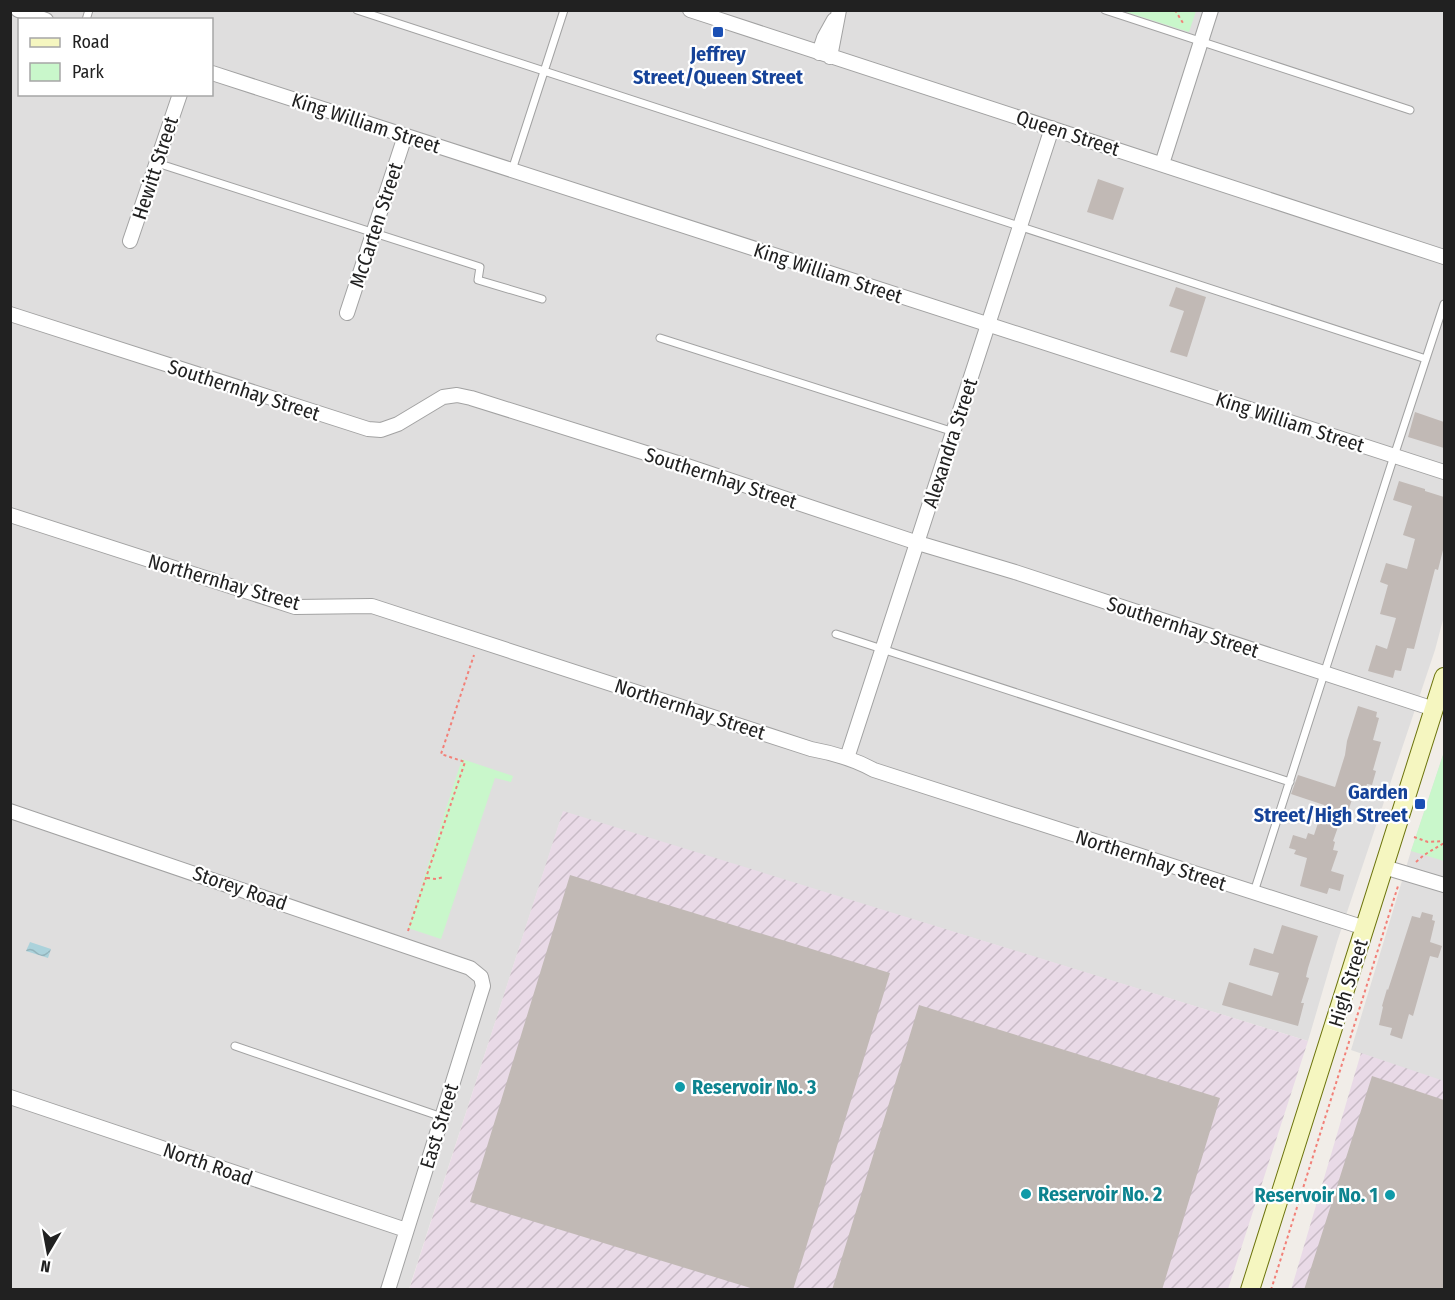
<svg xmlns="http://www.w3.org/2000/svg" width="1455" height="1300" viewBox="0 0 1455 1300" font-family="'Fira Sans Condensed',sans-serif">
  <defs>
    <pattern id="industrial-furrows" width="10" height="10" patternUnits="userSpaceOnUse" patternTransform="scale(1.5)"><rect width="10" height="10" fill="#e9dae7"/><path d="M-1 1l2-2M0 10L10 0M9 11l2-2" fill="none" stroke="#c8bbc6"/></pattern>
    <pattern id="water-waves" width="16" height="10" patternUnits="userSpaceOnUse" patternTransform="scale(1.5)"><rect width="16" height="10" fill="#abd2db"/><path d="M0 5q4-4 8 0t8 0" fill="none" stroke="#93b4bc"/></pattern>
  </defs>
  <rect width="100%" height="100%" fill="#f1ede8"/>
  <path fill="#dfdede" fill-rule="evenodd" d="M10,11H1444V616L1435,650L1337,942L1308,1041L563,812L409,1289H11ZM20,20H212V94H20Z
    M1444,752V1082L1351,1050L1411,851Z"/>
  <path fill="url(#industrial-furrows)" d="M563,811L1308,1041L1228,1289L409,1290Z
    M1361,1053L1444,1081V1289L1291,1290Z"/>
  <path fill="#c9f7cb" d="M1123,11L1196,10V11L1189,32Z
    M1444,752V861L1411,851Z
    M462,759L513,776L511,782L495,778L441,939L408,928Z"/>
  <path fill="url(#water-waves)" d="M30,942L51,949L48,958L26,951Z"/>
  <path fill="#c1b9b5" d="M1098,179L1124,188L1113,220L1087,212Z
    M1176,287L1206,297L1187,357L1170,352L1184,311L1169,306Z
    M1415,412L1444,422V448L1408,437Z
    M1399,481L1425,489V491L1444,497V546L1438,570L1435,569L1414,649L1407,648L1401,671L1395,670L1393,678L1368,671L1376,645L1387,649L1396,618L1380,614L1388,585L1380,582L1386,563L1407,569L1415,539L1403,535L1412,506L1393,500Z
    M1358,706L1377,712L1376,717L1379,718L1373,740L1381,742L1373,770L1376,771L1372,785L1367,784L1365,790L1356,787L1346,818L1342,816L1333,841L1335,842L1333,850L1338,851L1331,871L1344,875L1340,891L1329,888L1327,894L1300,886L1307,858L1294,854L1296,850L1289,848L1293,835L1306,839L1308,833L1314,835L1324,805L1291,794L1298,775L1335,787L1345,755L1347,741Z
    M570,875L890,973L793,1290H757L470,1202Z
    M1422,912L1433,915L1432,920L1435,921L1430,942L1442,946L1438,958L1430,956L1413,1016L1409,1014L1402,1039L1390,1035L1392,1028L1379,1025L1383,1007L1382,1006L1387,989L1388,990L1412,916L1420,918Z
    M1282,925L1318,936L1308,968L1306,977L1309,978L1301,1003H1304L1298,1026L1222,1005L1229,982L1272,996L1279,973L1249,965L1254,948L1273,954Z
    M919,1005L1220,1098L1162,1290H832Z
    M1372,1076L1444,1100V1290H1304Z"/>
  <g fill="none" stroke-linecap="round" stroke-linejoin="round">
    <defs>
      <path id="service" d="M357,10L1426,359
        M1105,10L1410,110
        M86,20L89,10
        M157,163L480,267L478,280L542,299
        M512,170L564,10
        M660,338L954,432
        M836,634L1290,782
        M1254,892L1394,456L1444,304
        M235,1046L442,1117"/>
      <path id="minor" d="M18,10L46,20
        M690,10L1444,257
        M819,53L824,38L834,20
        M830,57L839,10
        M212,73L1444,472
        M1162,164L1211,10
        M130,241L180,94
        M347,313L405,136
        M10,314L368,429L381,430L398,424L443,397L457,395L471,398L687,466L918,543L1015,572L1434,709
        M10,515L295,607L372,606L811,749C833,753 854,759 874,770L1365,928
        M847,758L1052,128
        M10,811L470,968L481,977L483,986L388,1290
        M1384,867L1444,885
        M10,1097L406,1230"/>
      <path id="secondary" d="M1250,1290L1444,677"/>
    </defs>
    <use href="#service" stroke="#a2a2a2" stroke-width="9"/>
    <use href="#minor" stroke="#a2a2a2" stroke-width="16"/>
    <use href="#secondary" stroke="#6c740c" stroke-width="20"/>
    <path stroke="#f28078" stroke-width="2" stroke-dasharray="3 3" stroke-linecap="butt" d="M1175,10L1183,23
      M1414,837L1428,842L1444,841
      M1416,862L1424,855L1444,843
      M427,878L436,879L444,877
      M408,931L465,762L441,754L474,655
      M1271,1290L1398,886"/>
    <use href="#service" stroke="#fff" stroke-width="7"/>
    <use href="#minor" stroke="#fff" stroke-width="14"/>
    <use href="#secondary" stroke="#f5f6c0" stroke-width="18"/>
  </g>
  <g fill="#1a4fb4" stroke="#fff" stroke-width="2">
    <rect x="712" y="26" width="12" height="12" rx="3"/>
    <rect x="1414" y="798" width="12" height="12" rx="3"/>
  </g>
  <g fill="#0f9aa8" stroke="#fff" stroke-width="2">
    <circle cx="680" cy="1087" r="6"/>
    <circle cx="1026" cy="1194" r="6"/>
    <circle cx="1390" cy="1195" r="6"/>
  </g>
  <g text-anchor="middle" stroke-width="4.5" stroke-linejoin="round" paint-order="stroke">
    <g font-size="20" font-weight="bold" fill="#164399" stroke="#fff">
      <text x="718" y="61">Jeffrey<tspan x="718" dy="23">Street/Queen Street</tspan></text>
      <text x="1408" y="799" text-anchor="end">Garden<tspan x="1408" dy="23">Street/High Street</tspan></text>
    </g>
    <g font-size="20" fill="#212121" stroke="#fff">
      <text transform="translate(366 123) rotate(18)" y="7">King William Street</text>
      <text transform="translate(1068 133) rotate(18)" y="7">Queen Street</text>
      <text transform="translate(155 168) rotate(-72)" y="7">Hewitt Street</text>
      <text transform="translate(376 225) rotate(-72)" y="7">McCarten Street</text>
      <text transform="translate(828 273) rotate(18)" y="7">King William Street</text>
      <text transform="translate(244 390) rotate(18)" y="7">Southernhay Street</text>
      <text transform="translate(1290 422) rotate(18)" y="7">King William Street</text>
      <text transform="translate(950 443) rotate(-72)" y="7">Alexandra Street</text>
      <text transform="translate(721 478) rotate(18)" y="7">Southernhay Street</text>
      <text transform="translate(224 582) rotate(16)" y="7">Northernhay Street</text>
      <text transform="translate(1183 627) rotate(18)" y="7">Southernhay Street</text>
      <text transform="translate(690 709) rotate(18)" y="7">Northernhay Street</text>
      <text transform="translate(1151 860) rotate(18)" y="7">Northernhay Street</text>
      <text transform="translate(240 888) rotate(19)" y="7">Storey Road</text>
      <text transform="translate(1348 983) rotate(-73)" y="7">High Street</text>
      <text transform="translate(439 1126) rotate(-73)" y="7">East Street</text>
      <text transform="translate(208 1164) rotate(19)" y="7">North Road</text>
    </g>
    <g font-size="20" font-weight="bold" fill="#0d838f" stroke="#fff" text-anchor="start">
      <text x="692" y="1094">Reservoir No. 3</text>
      <text x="1038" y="1201">Reservoir No. 2</text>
      <text x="1378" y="1202" text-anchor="end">Reservoir No. 1</text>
    </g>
  </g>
  <rect width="1455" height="1300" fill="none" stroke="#212121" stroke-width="24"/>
  <rect x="18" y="18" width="195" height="78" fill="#ffffff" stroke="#a6a6a6" stroke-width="1.5"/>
  <rect x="30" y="38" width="30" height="9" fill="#f5f6c0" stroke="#a6a6a6" stroke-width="1.5"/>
  <text x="72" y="48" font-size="18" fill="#212121">Road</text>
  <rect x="30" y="63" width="30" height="18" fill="#c9f7cb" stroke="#a6a6a6" stroke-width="1.5"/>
  <text x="72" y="78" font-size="18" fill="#212121">Park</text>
  <g transform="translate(48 1252) rotate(190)" stroke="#ffffff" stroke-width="4.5" paint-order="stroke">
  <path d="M0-4.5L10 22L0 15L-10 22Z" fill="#212121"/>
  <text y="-9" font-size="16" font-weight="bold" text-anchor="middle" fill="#212121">N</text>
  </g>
</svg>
